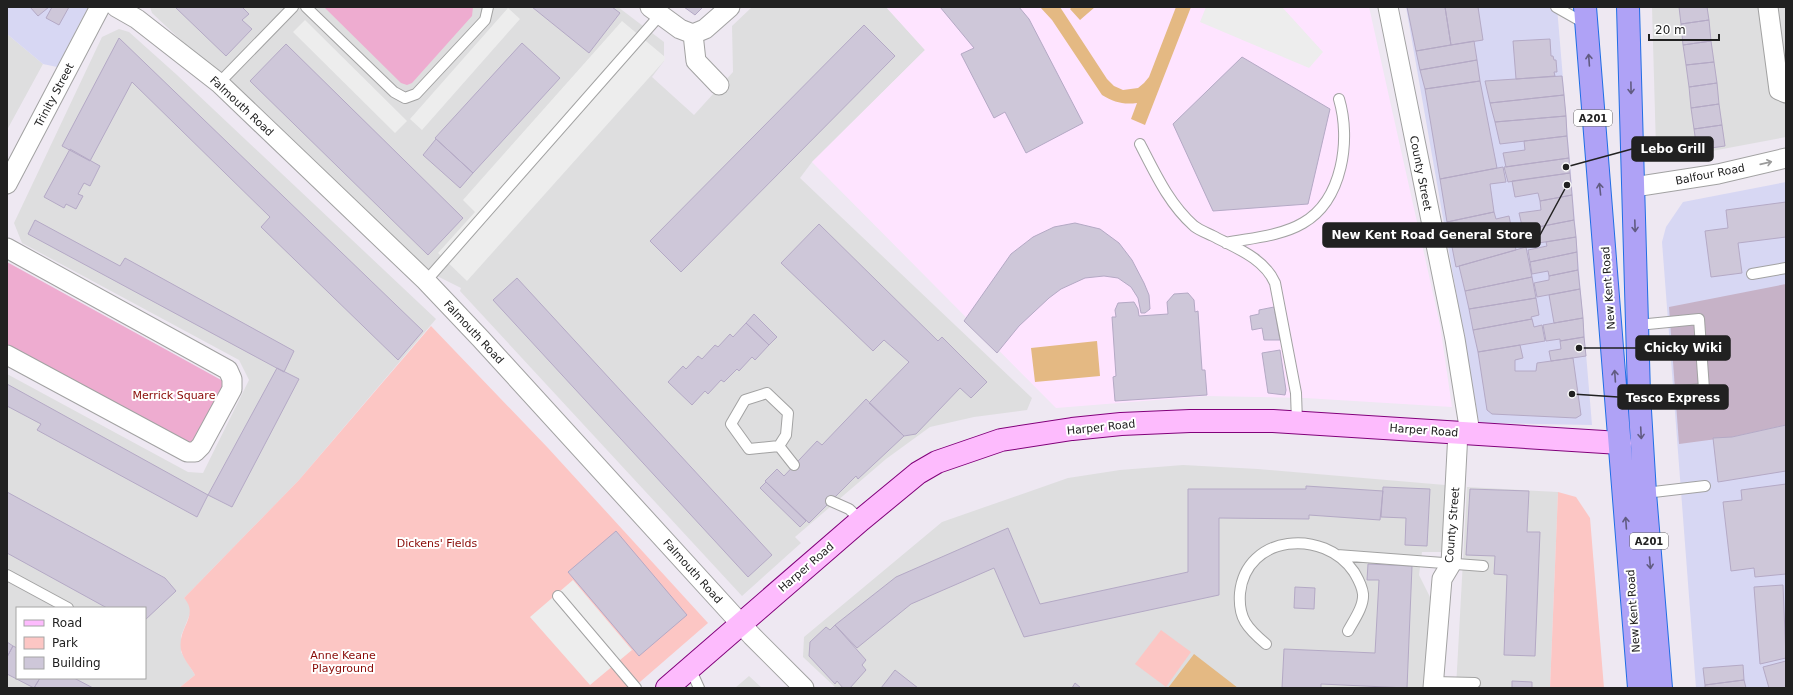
<svg xmlns="http://www.w3.org/2000/svg" width="1793" height="695" viewBox="0 0 1793 695" font-family="'DejaVu Sans',sans-serif">
  <rect width="100%" height="100%" fill="#eee8f2"/>
  <path fill="#dededf" fill-rule="evenodd" d="M150,7H618L664,42V61L652,77L694,115L733,72L732,26L752,7H886L925,50L812,162L800,178L1032,398L1027,410L974,417L930,427L886,459L795,537L801,543L742,596L460,291L461,288L429,272L416,261L152,13Z
    M1652,7H1786V137L1680,157L1656,149Z
    M119,29L129,32L177,75L436,319L299,480L184,598L189,603L191,611L181,636V652L195,675L179,688H8L7,374L188,472L203,473L249,380L239,360L22,243L14,223L102,37ZM17,608H145V678H17Z
    M7,34L43,64L7,130Z
    M1183,465L1258,469L1445,485L1443,552H1422L1419,575L1430,597L1424,688H836L803,657L804,637L942,522L1068,478L1120,470Z
    M1467,487L1558,492L1550,688H1456Z
    M749,676L762,688H735Z"/>
  <path fill="#d7d7f3" d="M7,7H88L57,67L43,64L7,34Z
    M1406,7H1557L1592,425L1479,423Z
    M1786,182V688H1696L1662,242L1666,227L1683,202Z"/>
  <path fill="#fee4ff" d="M886,7H1369L1440,325L1452,407L1305,398L1206,396L1056,408L812,162L925,50Z"/>
  <path fill="#c6b2c7" d="M1786,284V425L1732,437L1679,444L1669,307Z"/>
  <path fill="#eeacd0" d="M324,7H473L472,16L412,83L407,85L401,83Z
    M7,262L223,381L224,386L197,441L188,445L7,344Z"/>
  <path fill="#fcc6c4" d="M431,326L548,448L708,623L633,688H179L195,675C191,667 183,659 181,650C177,627 200,616 184,598L299,480Z
    M1558,492L1576,497L1590,518L1604,688H1550Z
    M1161,630L1191,652L1166,687L1135,664Z"/>
  <path fill="#e4b983" d="M1040,7H1060L1107,79L1114,86L1123,90L1138,88L1144,83L1149,77L1176,7H1191L1145,125L1131,119L1137,103C1123,105 1114,102 1102,95L1052,20Z
    M1072,7H1095L1080,20L1070,9Z
    M1097,341L1100,376L1035,382L1031,348Z
    M1194,654L1238,688H1168Z"/>
  <path fill="#ededed" d="M1206,7H1282L1323,52L1309,68L1200,22Z
    M508,8L520,19L422,130L410,119Z
    M305,20L407,121L395,133L293,32Z
    M622,21L665,57L664,61L467,281L438,253L475,212L463,200Z
    M573,580L632,650L590,685L530,617Z"/>
  <path fill="#cec7d9" stroke="#b4a9c5" d="M30,7H49L38,16Z
    M52,7H69L59,25L46,18Z
    M175,7H242L249,14L242,20L252,29L226,56Z
    M532,7H612L620,13L589,53Z
    M684,7H703L695,15Z
    M940,7H1019L1029,19L1083,123L1026,153L1005,112L994,118L961,54L974,48Z
    M1407,7H1445L1451,45L1416,51Z
    M1445,7H1478L1483,40L1451,45Z
    M1679,7H1707L1709,20L1681,24Z
    M1709,20L1711,41L1683,45L1681,24Z
    M864,25L895,56L681,272L650,241Z
    M119,38L423,331L398,360L261,227L270,217L132,82L90,161L62,146Z
    M1550,39L1551,56H1553L1554,60H1556L1557,72H1554L1555,76L1516,79L1513,41Z
    M1474,41L1477,60L1420,70L1416,51Z
    M1711,41L1714,62L1686,65L1683,45Z
    M522,43L560,78L473,173L435,138Z
    M286,44L463,218L428,255L250,81Z
    M1242,57L1330,109L1308,204L1213,211L1173,124Z
    M1477,60L1480,81L1425,89L1420,70Z
    M1714,62L1717,83L1689,87L1686,65Z
    M1562,76L1564,95L1490,103L1485,81Z
    M1480,81L1497,168L1440,179L1425,89Z
    M1717,83L1719,104L1691,108L1689,87Z
    M1564,95L1566,116L1495,122L1490,103Z
    M1719,104L1722,125L1694,129L1691,108Z
    M1566,116L1567,136L1500,144L1495,122Z
    M1722,125L1725,146L1697,150L1694,129Z
    M1567,136L1569,158L1506,167L1503,153L1525,150L1524,141Z
    M436,139L473,173L460,188L423,155Z
    M70,149L100,166L90,186L84,183L78,194L83,196L76,209L66,204L64,208L44,197Z
    M1569,158L1570,173L1508,182L1504,167Z
    M1503,167L1506,182L1490,184L1494,212L1447,222L1440,179Z
    M1570,173L1572,195L1540,201L1538,193L1515,197L1512,181Z
    M1572,195L1574,220L1523,230L1519,213L1541,210L1540,201Z
    M1786,202V237L1738,243L1742,273L1711,277L1705,231L1728,228L1726,210Z
    M1494,212L1496,219L1509,216L1516,250L1456,267L1447,222Z
    M35,220L120,266L125,258L294,351L284,372L28,234Z
    M1574,220L1576,237L1526,245L1523,230Z
    M1075,223L1100,229L1119,243L1132,260L1144,283L1149,295L1150,309L1145,313H1141L1138,298L1131,287L1118,278L1104,276L1085,278L1061,289L1049,298L1019,326L997,353L964,321L1011,254L1033,237L1054,227Z
    M819,224L938,341L942,337L987,382L971,398L960,388L916,434L904,436L869,403L909,362L884,340L873,351L781,263Z
    M1576,237L1577,252L1530,262L1528,250L1547,246L1546,242Z
    M1526,247L1532,277L1465,291L1459,266Z
    M1577,252L1578,270L1549,276L1548,271L1532,274L1530,262Z
    M1578,270L1580,289L1537,297L1534,283L1549,280V276Z
    M1532,277L1536,298L1469,309L1465,291Z
    M517,278L772,555L748,577L493,300Z
    M1580,289L1583,318L1554,323L1549,295Z
    M1188,293L1194,300L1195,312L1198,311L1202,370H1205L1207,395L1115,401L1113,377L1116,376L1112,317H1116L1115,310L1118,303L1134,302L1138,309L1139,316L1168,314L1167,302L1174,294Z
    M1536,298L1539,315L1531,317L1532,319L1473,330L1469,309Z
    M1274,307L1280,340H1264L1262,328L1252,330L1250,316L1259,314V310Z
    M754,314L777,337L769,345L746,323Z
    M1583,318L1584,337L1560,341V339L1546,341L1543,325Z
    M1532,319L1534,327L1542,325L1545,341L1478,352L1473,330Z
    M746,323L769,345L755,360L752,357L739,371L737,369L724,382L721,380L708,394L705,391L692,405L668,382L683,366L686,369L698,356L702,359L715,345L718,347L730,334L733,337Z
    M1584,337L1586,356L1551,361L1549,351L1561,349L1560,341Z
    M1520,345L1523,358L1515,360V371H1536L1537,363L1573,358L1581,415L1576,418L1492,414L1487,410L1478,352Z
    M1280,350L1286,390L1285,395L1268,393L1262,353Z
    M277,368L299,379L232,507L208,495Z
    M7,384L208,495L197,517L37,430L41,424L7,406Z
    M866,399L904,436L858,479L856,476L809,523L765,481L777,469L784,476L817,441L822,445Z
    M1786,425V471L1718,482L1713,438L1732,437Z
    M766,482L806,521L800,527L760,488Z
    M1786,484V574L1755,577L1754,568L1731,571L1723,502L1742,500L1741,490Z
    M1306,486L1383,491L1380,520L1309,515V519L1219,518V595L1024,637L994,568L911,604L857,648L835,625L896,577L1008,528L1040,604L1188,572V489H1306Z
    M1383,487L1430,489L1427,546L1405,545L1406,518L1381,517Z
    M1470,489L1529,491L1527,532H1540L1535,656L1504,655L1507,575L1494,574L1495,556L1466,555Z
    M7,492L165,578L176,591L145,620V608H107L7,553Z
    M616,531L687,615L639,656L568,572Z
    M1368,564L1412,566L1407,688L1321,684V688H1282L1284,649L1375,653L1379,580H1367Z
    M1783,585L1786,658L1760,664L1754,587Z
    M1295,587L1315,588L1314,609L1294,608Z
    M835,625L866,660L862,665L866,670L850,688H843L837,681L835,684L809,656L810,642L826,627L830,630Z
    M7,642L13,646L7,657Z
    M13,646L17,648V678H40L34,688L7,674V657Z
    M1786,661V688H1769L1763,667Z
    M1743,665L1744,680L1705,685L1703,668Z
    M895,670L918,688H881Z
    M40,678H74L93,688H34Z
    M1744,680L1746,688H1705V685Z
    M1512,681L1532,682V688H1512Z
    M1075,683L1081,688H1072Z"/>
  <g fill="none" stroke-linecap="round" stroke-linejoin="round">
    <defs>
      <path id="service" d="M306,7L394,92L405,98L416,94L485,20L488,7
        M1556,7L1586,24
        M219,83L293,7
        M1140,144C1155,173 1169,204 1194,226C1199,230 1207,233 1213,236C1236,248 1264,258 1275,283L1296,393L1297,422
        M1226,243C1251,238 1281,236 1303,223C1343,200 1351,139 1339,99
        M1752,274L1786,268
        M426,281L660,15
        M1638,325L1699,319L1704,389L1639,394
        M779,446L749,449L731,424L745,400L767,393L788,413L786,435L779,446L794,465
        M1645,493L1705,486
        M831,501L849,509L861,520
        M1337,555L1483,566
        M7,575L68,608
        M558,596L636,688
        M1266,644C1247,628 1238,618 1240,593C1246,534 1324,528 1354,572C1358,579 1362,585 1363,594C1364,606 1354,620 1348,631
        M690,668L699,688
        M1434,682L1475,683"/>
      <path id="minor" d="M116,7L137,19L219,83L426,281L481,339L752,636L804,688
        M650,7L680,29L693,34
        M1388,7L1455,339L1470,433
        M1768,7L1779,90L1786,93
        M719,85L696,61L693,34L705,29L730,7
        M7,184L100,7
        M1634,187L1718,174L1786,158
        M7,248L228,370L232,379V389L201,446L195,452H187L7,355
        M1433,688L1442,579L1451,564L1458,432"/>
      <path id="secondary" d="M667,688L861,520L918,473L937,462L1001,440L1072,429L1121,424L1190,421H1273L1620,443"/>
      <path id="trunk" d="M1585,7L1639,688
        M1628,7L1639,394L1645,493L1661,688"/>
    </defs>
    <use href="#service" stroke="#a2a2a2" stroke-width="12"/>
    <use href="#minor" stroke="#a2a2a2" stroke-width="21"/>
    <use href="#secondary" stroke="#81007a" stroke-width="24"/>
    <use href="#trunk" stroke="#206ee5" stroke-width="24"/>
    <use href="#service" stroke="#fff" stroke-width="10"/>
    <use href="#minor" stroke="#fff" stroke-width="19"/>
    <use href="#secondary" stroke="#fdbbfd" stroke-width="22"/>
    <use href="#trunk" stroke="#afa2f6" stroke-width="22"/>
  </g>
  <defs><path id="oneway-shaft" d="M-6 0H5M1.5-3L5.5 0L1.5 3" fill="none" stroke-width="1.6" stroke-linecap="round" stroke-linejoin="round"/></defs>
  <g stroke="#615b81">
    <use href="#oneway-shaft" transform="translate(1589 60) rotate(-94)"/>
    <use href="#oneway-shaft" transform="translate(1631 88) rotate(89)"/>
    <use href="#oneway-shaft" transform="translate(1600 189) rotate(-96)"/>
    <use href="#oneway-shaft" transform="translate(1635 226) rotate(88)"/>
    <use href="#oneway-shaft" transform="translate(1615 376) rotate(-94)"/>
    <use href="#oneway-shaft" transform="translate(1641 433) rotate(87)"/>
    <use href="#oneway-shaft" transform="translate(1626 523) rotate(-94)"/>
    <use href="#oneway-shaft" transform="translate(1650 563) rotate(85)"/>
  </g>
  <use stroke="#9b9b9b" href="#oneway-shaft" transform="translate(1766 163) rotate(-13)"/>
  <g text-anchor="middle" stroke-width="4" stroke-linejoin="round" paint-order="stroke">
    <g fill="#fff" stroke="#646464" stroke-width="1">
      <rect x="1574" y="110" width="38" height="16" rx="3"/>
      <rect x="1630" y="533" width="38" height="16" rx="3"/>
    </g>
    <g font-size="10" font-weight="bold" fill="#212121">
      <text x="1593" y="122">A201</text>
      <text x="1649" y="545">A201</text>
    </g>
    <g font-size="11" fill="#212121" stroke="#fff">
      <text transform="translate(54 95) rotate(-62)" y="4">Trinity Street</text>
      <text transform="translate(242 106) rotate(43)" y="4">Falmouth Road</text>
      <text transform="translate(1421 173) rotate(79)" y="4">County Street</text>
      <text transform="translate(1710 174) rotate(-11)" y="4">Balfour Road</text>
      <text transform="translate(1608 288) rotate(-94)" y="4">New Kent Road</text>
      <text transform="translate(474 332) rotate(47)" y="4">Falmouth Road</text>
      <text transform="translate(1101 427) rotate(-6)" y="4">Harper Road</text>
      <text transform="translate(1424 430) rotate(4)" y="4">Harper Road</text>
      <text transform="translate(1452 525) rotate(-85)" y="4">County Street</text>
      <text transform="translate(806 567) rotate(-41)" y="4">Harper Road</text>
      <text transform="translate(693 571) rotate(48)" y="4">Falmouth Road</text>
      <text transform="translate(1633 611) rotate(-94)" y="4">New Kent Road</text>
    </g>
    <g font-size="11" fill="#890a06" stroke="#fff">
      <text x="174" y="399">Merrick Square</text>
      <text x="437" y="547">Dickens' Fields</text>
      <text x="343" y="659">Anne Keane<tspan x="343" dy="13">Playground</tspan></text>
    </g>
  </g>
  <path fill="none" stroke="#212121" stroke-width="1.5" d="M1566 167L1632 149M1567 185L1540 235M1579 348L1636 348M1572 394L1618 397"/>
  <g fill="#212121" stroke="#fff" stroke-width="1.5">
    <circle cx="1566" cy="167" r="4"/>
    <circle cx="1567" cy="185" r="4"/>
    <circle cx="1579" cy="348" r="4"/>
    <circle cx="1572" cy="394" r="4"/>
  </g>
  <g fill="#212121" stroke="#212121" stroke-width="1.5">
    <rect x="1632" y="137" width="81" height="24" rx="4"/>
    <rect x="1323" y="223" width="217" height="24" rx="4"/>
    <rect x="1636" y="336" width="94" height="24" rx="4"/>
    <rect x="1618" y="385" width="110" height="24" rx="4"/>
  </g>
  <g font-size="12" text-anchor="middle" font-weight="bold" fill="#fff">
    <text x="1673" y="153">Lebo Grill</text>
    <text x="1432" y="239">New Kent Road General Store</text>
    <text x="1683" y="352">Chicky Wiki</text>
    <text x="1673" y="402">Tesco Express</text>
  </g>
  <rect width="1793" height="695" fill="none" stroke="#212121" stroke-width="16"/>
  <rect x="16" y="607" width="130" height="72" fill="#ffffff" stroke="#a6a6a6"/>
  <rect x="24" y="620" width="20" height="6" fill="#fdbbfd" stroke="#a6a6a6"/>
  <text x="52" y="627" font-size="12" fill="#212121">Road</text>
  <rect x="24" y="637" width="20" height="12" fill="#fcc6c4" stroke="#a6a6a6"/>
  <text x="52" y="647" font-size="12" fill="#212121">Park</text>
  <rect x="24" y="657" width="20" height="12" fill="#cec7d9" stroke="#a6a6a6"/>
  <text x="52" y="667" font-size="12" fill="#212121">Building</text>
  <path d="M1649 34v6h70v-6" fill="none" stroke="#212121" stroke-width="2"/>
  <text x="1655" y="34" font-size="12" fill="#212121" stroke="#ffffff" stroke-width="3" paint-order="stroke">20 m</text>
</svg>
